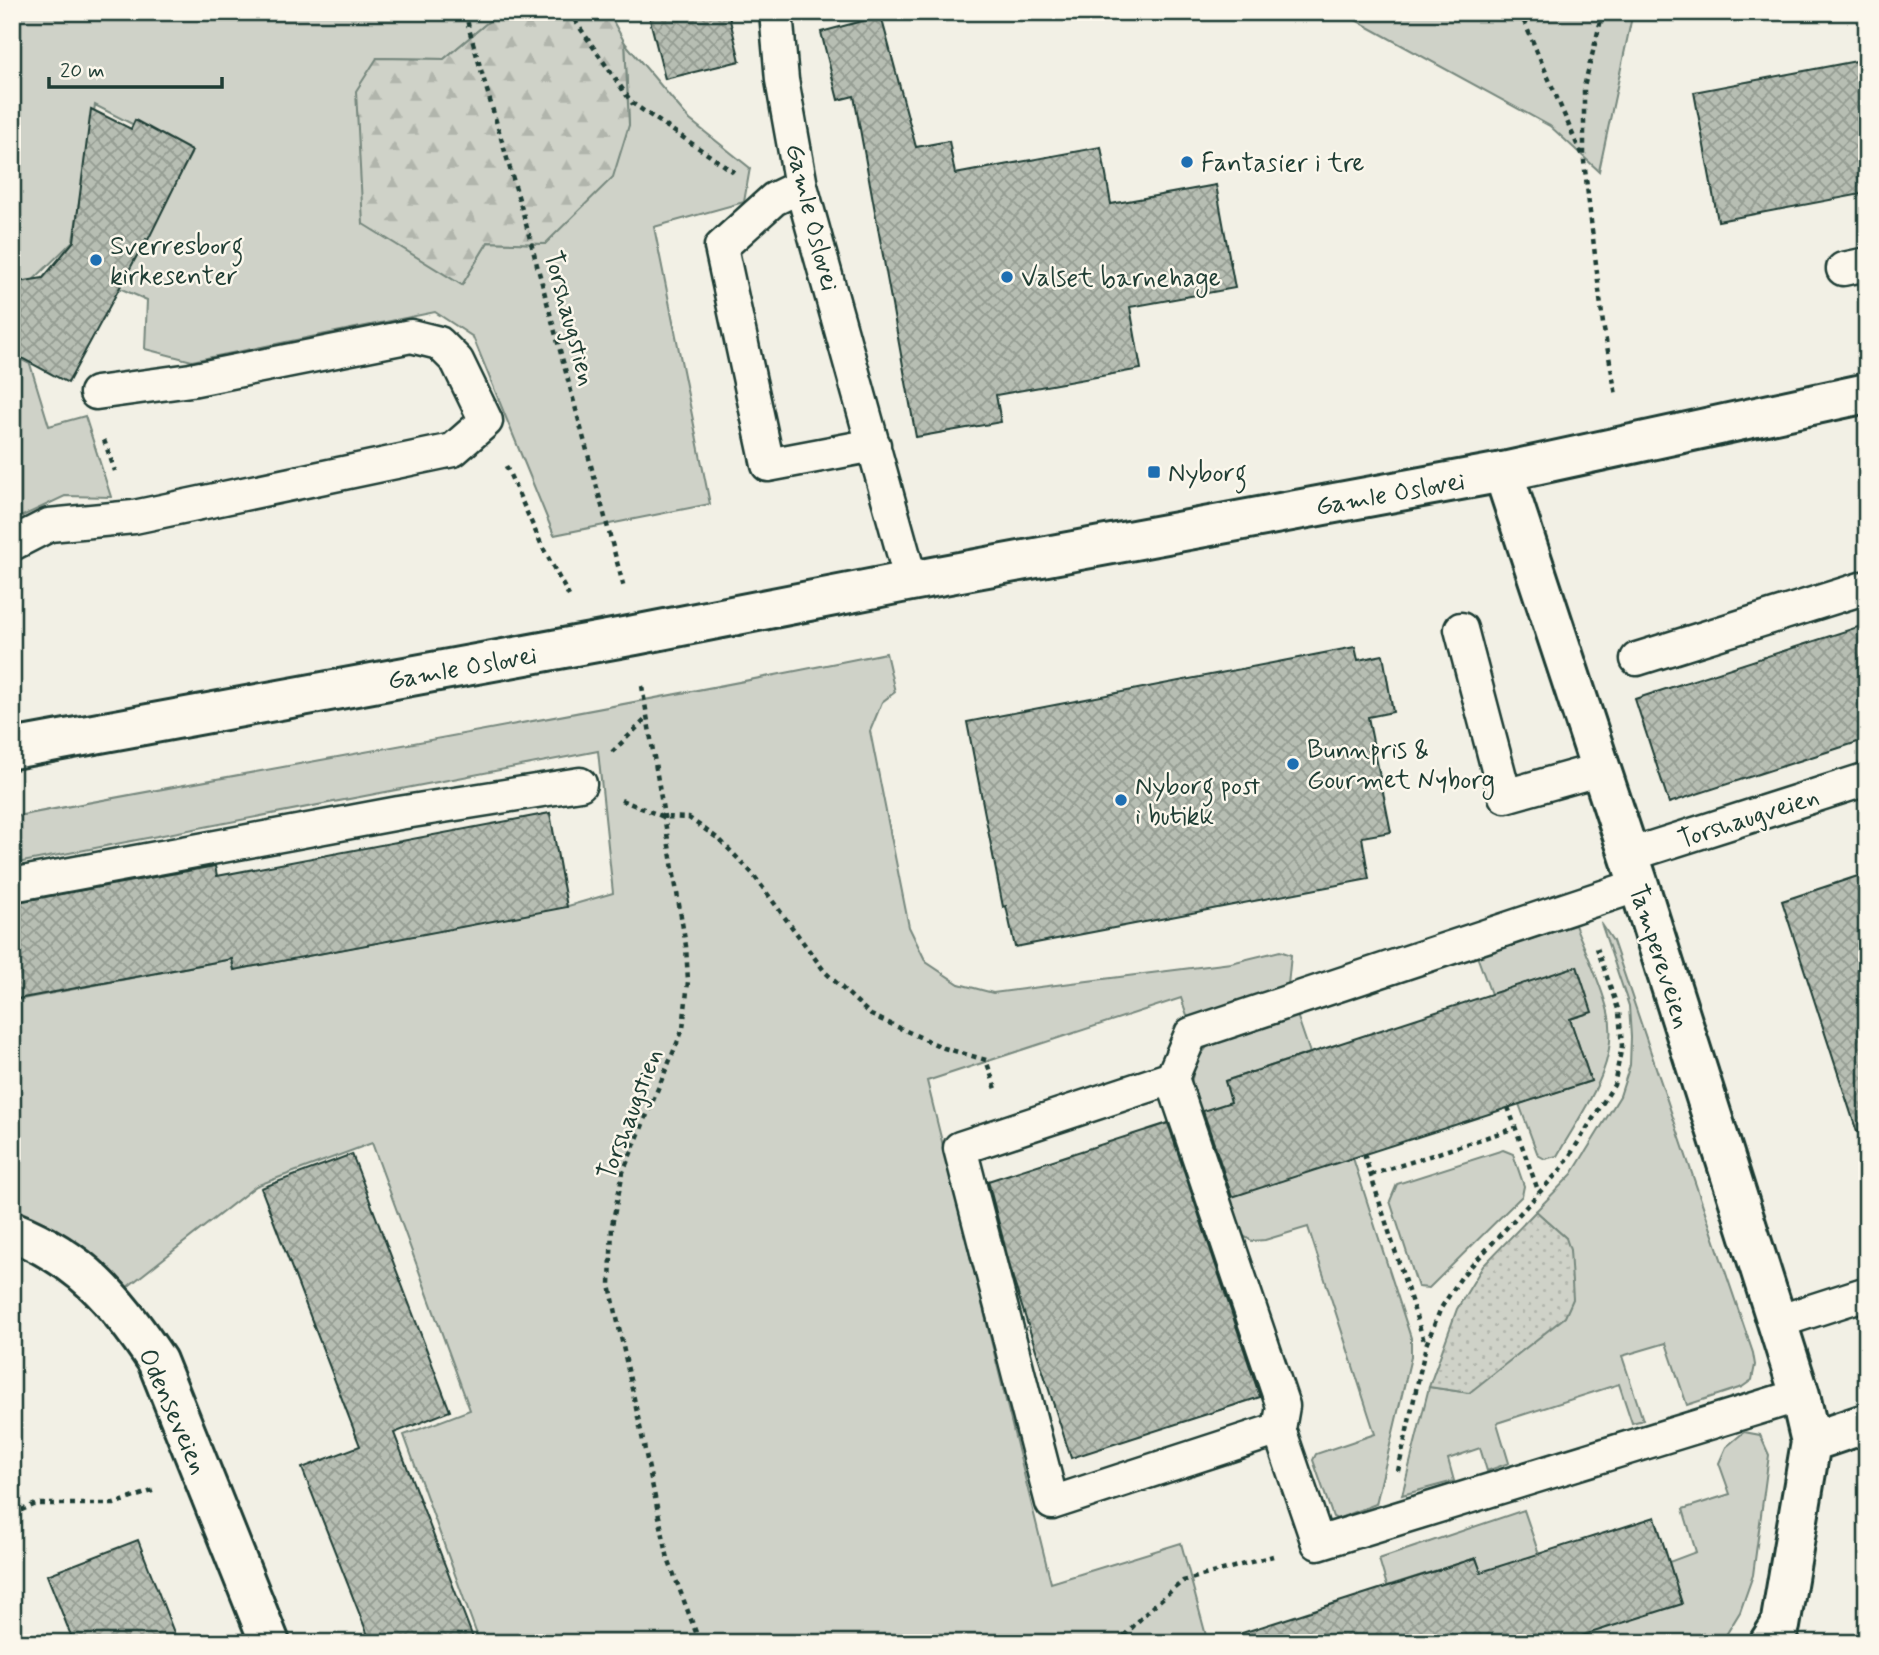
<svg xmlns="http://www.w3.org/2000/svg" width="1879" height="1655" viewBox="0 0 1879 1655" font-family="Mynerve,sans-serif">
  <defs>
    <pattern id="forest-firs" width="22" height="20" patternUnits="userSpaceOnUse" patternTransform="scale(1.75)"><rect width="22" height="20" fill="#cfd2c8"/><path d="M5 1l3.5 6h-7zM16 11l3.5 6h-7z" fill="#b1b5ac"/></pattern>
    <pattern id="park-dots" width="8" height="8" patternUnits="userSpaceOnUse" patternTransform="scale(1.75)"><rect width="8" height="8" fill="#cfd2c8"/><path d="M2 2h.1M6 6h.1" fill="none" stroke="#b1b5ac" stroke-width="1.8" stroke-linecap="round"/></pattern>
    <pattern id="building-cross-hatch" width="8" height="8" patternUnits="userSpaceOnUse" patternTransform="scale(1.75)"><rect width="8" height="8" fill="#b7beb3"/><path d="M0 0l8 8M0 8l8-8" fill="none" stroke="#949c92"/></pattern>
  </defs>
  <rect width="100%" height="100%" fill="#f2f0e5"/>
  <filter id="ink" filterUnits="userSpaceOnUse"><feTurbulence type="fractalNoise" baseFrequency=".0143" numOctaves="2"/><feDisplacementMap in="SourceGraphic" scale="14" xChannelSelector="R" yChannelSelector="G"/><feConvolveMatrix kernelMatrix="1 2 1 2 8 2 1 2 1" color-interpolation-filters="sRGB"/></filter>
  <g filter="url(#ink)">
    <path fill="#cfd2c8" stroke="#77887e" stroke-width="2" d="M12,12H500L444,59L377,58L462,284L488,242L545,244L629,125L625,43L690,120L750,168L744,202L654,227L710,504L554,535L473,337L435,312L192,361L145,349L147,300L119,288L191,154L95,105L73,241L21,292L12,284Z
      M1341,12H1633L1599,171L1550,126Z
      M12,355L30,364L49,426L85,416L111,497L65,496L12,521Z
      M886,653L895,692L882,702L870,731L909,927L926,962L959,984L993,993L1231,963L1280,951L1291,955L1288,985L1188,1018L1181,998L927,1081L1051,1583L1181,1543L1208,1643H480L404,1435L470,1410L372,1143L256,1186L112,1299L12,1231V1001L231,959L234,970L568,906L613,893L598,751L12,864V817C303,762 596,712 886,653Z
      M1601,923L1613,941L1753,1353L1755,1365L1752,1380L1742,1387L1687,1405L1666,1343L1622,1356L1643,1420L1632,1423L1619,1384L1497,1423L1509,1463L1487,1471L1480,1448L1448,1459L1454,1481L1402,1495L1429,1387L1469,1393L1566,1238L1536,1211L1572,1174L1620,1096L1630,1065L1631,1037L1629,1006Z
      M1575,925C1586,953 1601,983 1608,1012C1621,1064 1581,1113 1557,1156L1545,1159L1538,1155L1519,1104L1591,1081L1570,1019L1591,1012L1577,967L1491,994L1477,956Z
      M1297,1015L1310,1053L1225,1081L1239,1126L1353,1158L1411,1338V1357L1376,1504L1337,1519L1333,1517L1313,1460L1316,1454L1375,1434L1308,1227L1265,1240L1252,1241L1242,1235L1191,1083L1196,1061L1208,1046Z
      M1503,1150L1513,1154L1524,1186L1522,1196L1429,1288L1418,1287L1390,1201L1397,1184Z
      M1744,1432L1760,1435L1769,1455L1753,1575L1740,1612L1721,1643H1482L1492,1605L1476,1558L1387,1586L1379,1559L1524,1510L1568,1640L1682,1603L1669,1562L1696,1552L1683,1509L1730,1494L1719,1463L1726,1447Z"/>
    <path fill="url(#forest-firs)" stroke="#77887e" stroke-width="2" d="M500,12H549L557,17L577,12H608L625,43L629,125L613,177L545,244L488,242L462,285L363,224L356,91L377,58L444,59Z"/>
    <path fill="url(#park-dots)" stroke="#77887e" stroke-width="2" d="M1536,1211L1566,1238L1570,1250L1573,1299L1565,1317L1469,1393L1429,1387L1457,1309L1483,1266Z"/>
    <path fill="url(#building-cross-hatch)" stroke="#1f3d34" stroke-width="2" d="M648,12H728L740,61L665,79Z
      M881,16L916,147L949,141L955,174L1101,147L1111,204L1216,185L1235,288L1130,307L1141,369L996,395L1001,422L916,437L854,96L838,100L821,32Z
      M1867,59V193L1718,221L1694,92Z
      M91,109L131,129L135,120L192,151L148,240L146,239L68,383L12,353V283L43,278L74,241Z
      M1867,624V739L1669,803L1635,699Z
      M1355,647L1358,660L1383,655L1393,712L1368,717L1391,832L1362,837L1369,879L1015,947L1006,906L1003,907L967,722Z
      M550,813L567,907L234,970L232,959L12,1000V903L215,866L217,876Z
      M1867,873V1130L1857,1132L1782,901Z
      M1577,966L1592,1012L1570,1019L1591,1081L1232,1197L1203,1111L1231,1102L1225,1081Z
      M1168,1123L1260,1397L1071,1458L1014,1282L988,1181Z
      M352,1154L450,1411L394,1433L475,1643H371L302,1468L360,1446L261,1188Z
      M1655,1517L1682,1604L1559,1643H1243L1242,1633L1476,1558L1481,1572Z
      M138,1540L178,1643H74L47,1575Z"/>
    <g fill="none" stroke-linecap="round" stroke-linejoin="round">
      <defs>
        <path id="lane" d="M776,12L782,80L801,186L911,581
          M801,186L774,199L721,247L768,465L874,445
          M1843,269L1867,264
          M12,544L49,525L134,517L453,450L486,421L457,361L439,343L411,336L191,380L96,393
          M1461,629L1505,796L1601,769
          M1637,659L1867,587
          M1629,855L1867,779
          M12,885L399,813L580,784
          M1639,885L1191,1034L1172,1078L960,1148L1052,1503L1279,1429L1318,1543L1800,1395
          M1172,1078L1283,1406L1279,1429
          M1777,1322L1867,1293"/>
        <path id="street" d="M1503,472L1639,885L1800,1395L1811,1442L1780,1626L1769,1643
          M12,1231C82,1259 116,1300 157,1361L270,1643
          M1811,1442L1867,1423"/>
        <path id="secondary" d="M12,749L635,635L911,581L1503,472L1867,393"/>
      </defs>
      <use href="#lane" stroke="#1f3d34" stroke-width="37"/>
      <use href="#street" stroke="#1f3d34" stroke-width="44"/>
      <use href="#secondary" stroke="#1f3d34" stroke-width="44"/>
      <path stroke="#1f3d34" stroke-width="4.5" stroke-dasharray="5 5" stroke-linecap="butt" d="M466,12L469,29L523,213L624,588
        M569,12L632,103L734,172
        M1520,12L1582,156
        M1603,12L1584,87V161L1603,324L1616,395
        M104,440L115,471
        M506,466L543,548L569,596
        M642,686L686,946L688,981L683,1029L623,1172L612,1225L610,1285L668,1559L700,1643
        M612,752L646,719
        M621,800L664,817L689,818L720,840L752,873L825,972L871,1015L944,1048L986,1060L996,1089
        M1508,1107L1539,1193
        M1364,1154L1425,1344
        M1371,1175L1515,1128
        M1398,1471L1426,1345L1441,1308L1462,1276L1562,1168L1614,1085L1622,1046L1619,1012L1597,948
        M12,1514L36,1504H114L155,1490
        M1117,1643L1152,1607L1183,1581L1273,1556"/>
      <use href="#lane" stroke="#fbf7ec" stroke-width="32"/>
      <use href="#street" stroke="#fbf7ec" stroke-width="38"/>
      <use href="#secondary" stroke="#fbf7ec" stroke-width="38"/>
    </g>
  </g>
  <g fill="#1f6fb2" stroke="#fbf7ec" stroke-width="2.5">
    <circle cx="1187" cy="162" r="7"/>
    <circle cx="96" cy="260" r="7"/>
    <circle cx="1007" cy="277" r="7"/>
    <rect x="1147" y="465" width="14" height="14" rx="3.5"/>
    <circle cx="1293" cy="764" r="7"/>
    <circle cx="1121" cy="800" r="7"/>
  </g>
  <g text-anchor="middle" stroke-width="5" stroke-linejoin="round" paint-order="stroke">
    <g font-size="26" fill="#1f3d34" stroke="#fbf7ec" text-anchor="start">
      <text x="1201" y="171">Fantasier i tre</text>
      <text x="110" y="254">Sverresborg<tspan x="110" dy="30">kirkesenter</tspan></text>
      <text x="1021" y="286">Valset barnehage</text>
      <text x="1168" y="481">Nyborg</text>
      <text x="1307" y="758">Bunnpris &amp;<tspan x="1307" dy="30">Gourmet Nyborg</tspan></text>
      <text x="1135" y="794">Nyborg post<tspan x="1135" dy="30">i butikk</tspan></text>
    </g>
    <g font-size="26" fill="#1f3d34" stroke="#fbf7ec">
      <text transform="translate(813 217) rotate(76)" y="9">Gamle Oslovei</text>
      <text transform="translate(571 318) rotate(75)" y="9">Torshaugstien</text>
      <text transform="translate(1390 493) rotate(-10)" y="9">Gamle Oslovei</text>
      <text transform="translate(462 667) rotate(-10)" y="9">Gamle Oslovei</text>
      <text transform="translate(1748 817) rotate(-18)" y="9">Torshaugveien</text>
      <text transform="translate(1661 956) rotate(72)" y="9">Tampereveien</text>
      <text transform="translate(629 1114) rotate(-69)" y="9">Torshaugstien</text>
      <text transform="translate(174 1411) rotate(66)" y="9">Odenseveien</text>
    </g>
  </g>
  <rect width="1879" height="1655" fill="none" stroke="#fbf7ec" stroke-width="42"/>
  <rect x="21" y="21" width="1837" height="1613" fill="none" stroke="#1f3d34" stroke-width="2.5" filter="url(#ink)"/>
  <path d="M49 77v10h173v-10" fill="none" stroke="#1f3d34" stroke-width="3.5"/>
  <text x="60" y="77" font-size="21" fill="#1f3d34" stroke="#fbf7ec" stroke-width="5" paint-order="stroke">20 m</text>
</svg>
